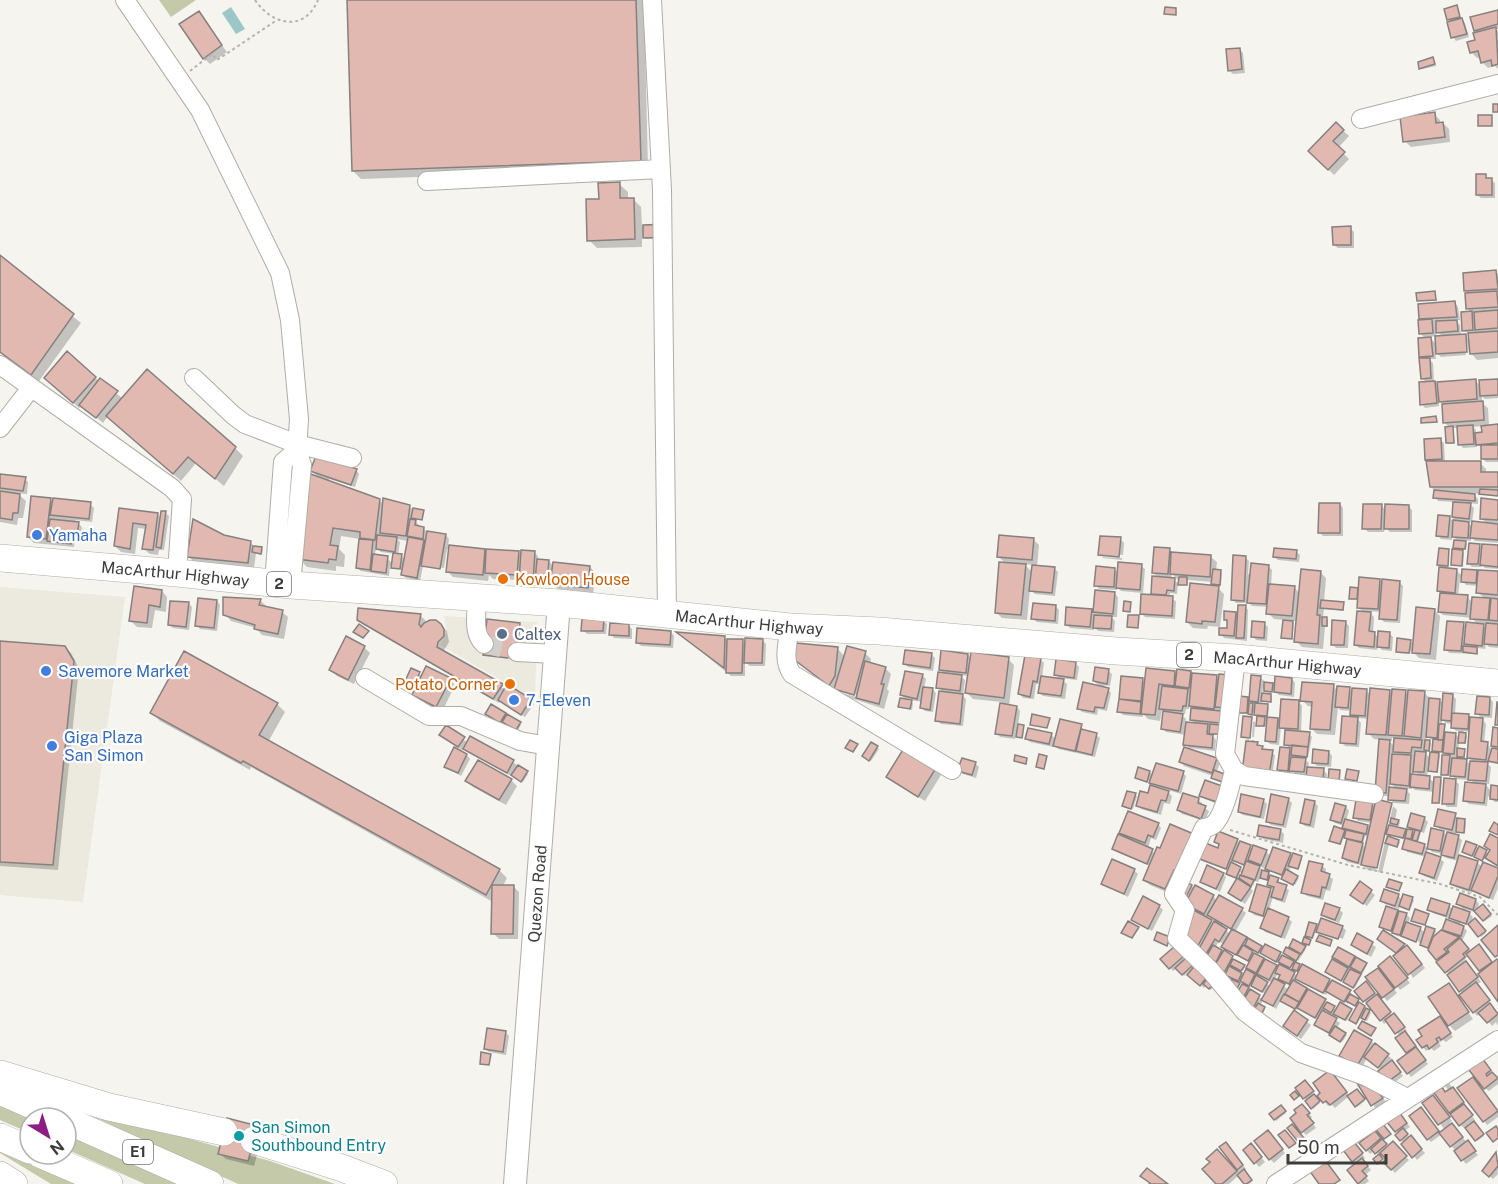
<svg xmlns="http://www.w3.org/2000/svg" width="1498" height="1184" viewBox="0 0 1498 1184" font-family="'Public Sans',sans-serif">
  <rect width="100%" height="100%" fill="#f6f4ef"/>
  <path fill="#ece9de" d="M0,587L125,597L83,902L0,895Z
    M444,616L537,622L535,700L440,645L447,633Z"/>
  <path fill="#c3c9a9" d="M159,0H196L171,17Z
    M58,1100L114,1118L270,1161L335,1184H238Z
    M0,1106L30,1119V1133L0,1120Z
    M66,1134L178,1184H145L66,1149Z
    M0,1150L79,1184H51L0,1153Z"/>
  <path fill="#9bc8c7" d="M231,7L245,29L236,34L222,13Z"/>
  <path fill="#0003" fill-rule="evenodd" d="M348,0H644L648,169L361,179L353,171Z
    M1457,7L1461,20L1465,23L1469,37L1456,41L1453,37L1451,22L1448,19Z
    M1498,11V29H1496L1498,31V69L1495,66L1488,68L1482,62L1481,57L1477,58L1471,52L1478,34L1475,30Z
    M198,13L227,52L210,64L204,58Z
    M1239,49L1243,53L1245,73L1233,74L1229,70Z
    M1433,59L1436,66L1422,69L1421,68Z
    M1434,114L1440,120V124L1443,123L1449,129L1450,142L1411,147L1405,141Z
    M1336,124L1349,136L1338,148L1349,159L1334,175L1310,151Z
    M1485,176L1495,183V198H1481L1477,195Z
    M619,184L628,192V199H633L641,207L642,226L669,225L671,238L646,239L642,235V247L597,248L589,240L600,200Z
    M1350,228L1354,232V248H1338L1334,245Z
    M0,257L81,323L39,381L0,352Z
    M1496,272L1498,274V292H1496L1498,294V358L1477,360L1470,352L1469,355L1467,338L1470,341V334L1464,331L1471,312L1468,309L1469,295L1466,291Z
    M1435,293L1437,301H1418Z
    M1455,303L1458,307L1460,320H1455L1460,325L1461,336L1467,337H1464L1466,355L1441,357L1435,351L1436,359H1429L1433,363L1434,382L1439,387L1475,381L1481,386L1498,380V398L1485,399L1482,396V403L1488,408L1489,426H1498V462H1486L1483,459L1481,447L1477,443V447L1463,448L1460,444L1458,428H1453L1455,443L1448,444L1450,428L1445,423L1443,404L1439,400V406L1425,408L1422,404L1427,383L1422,378L1424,360L1421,356L1426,339L1421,334L1419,306ZM1435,329L1443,337L1437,345L1429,337L1436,336ZM1483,426V434H1476V430L1473,427Z
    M67,353L99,381L100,380L123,399L235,448L243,456L224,486L196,463L181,481L108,416L103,423L82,405L79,408L52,383Z
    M1440,440L1444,443L1445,463H1480L1486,469V474H1498V496L1472,493L1478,499V504L1468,503L1474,508L1472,522L1466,521L1473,528L1487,524L1481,518L1498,501V543L1475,541L1471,537V541L1463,540L1467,544L1466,550L1460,549L1464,553L1463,566L1452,564L1459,552L1455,547L1459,542L1452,535V540L1441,539L1437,535L1450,518L1453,521L1454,502L1438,501L1435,497V491L1431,487L1430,463L1427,460Z
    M356,470L359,474L355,487L329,479V482L379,500L384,505L409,506L414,511H423V520L412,518L419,525L418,528L424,529L427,532L446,535L449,539L448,546L485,550L488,553L518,552L522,556L535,553L538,556V561H549L554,567H590L596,573L593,593L558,589L551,582V586L540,585L536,581V586L524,585L520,580L493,579L489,575L488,581L453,577L447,571L450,549H447L444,568L424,565V568L423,566L420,581L406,578L403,575V570L394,568L390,565L389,576L361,571L357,568L360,539L341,536L339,549L345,555L344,567L336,566V571L307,567L299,559L320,479L312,471ZM397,539L408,541L405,559L398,555L400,542ZM376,547L381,552L395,554L393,564L387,558L375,556Z
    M0,475L25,479L28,482L27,494L17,493L26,501L23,518H18L17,525L0,522Z
    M50,499L53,503L90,504L94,508L92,522L75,520L82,527L80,539L75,538L74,547L34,543L28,537Z
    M1340,504L1343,508V536H1323L1320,533Z
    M1381,506L1386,510L1408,506L1412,510V532H1390L1385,527L1384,532H1368L1364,528Z
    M120,509L157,514L161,518L165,513L169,516L164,550H159L158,555L150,554L144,549L146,529L138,528L135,554L121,552L115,546Z
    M223,536L250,542L256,548L263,550L262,554L256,553L254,568L195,563L189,557Z
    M1033,539L1039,545L1037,567L1054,568L1058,572L1055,596L1035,594L1030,589L1027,620L1002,618L996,612L1006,564L999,557ZM1024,564L1034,565L1033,573Z
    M1120,539L1124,543L1123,555L1101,554V556L1100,555Z
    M1479,546L1483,549L1498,547V569L1485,568L1482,565V567H1472L1468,563Z
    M1170,550L1174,554L1211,557L1217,562L1216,571L1222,573L1221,586L1215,585L1224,594L1220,627L1208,626L1207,629L1193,628L1187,622L1217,588L1213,582L1188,580V584L1180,583V580L1177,579L1172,574L1171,579L1178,583L1177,594L1170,593L1169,598L1176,601L1175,619L1145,617L1141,613L1152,596L1154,578H1159L1153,573Z
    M1449,550L1448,570H1456L1463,577V570L1498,573V648L1489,647L1486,644L1485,649L1478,648V654L1449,653L1446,649L1463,624L1467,628L1478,625L1472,618L1443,615L1439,612L1441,593L1439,591L1441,567L1439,565ZM1460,578L1466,585L1479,586L1478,592L1485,599L1473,603L1467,597L1458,596ZM1486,597H1493V603ZM1480,623H1487V629Z
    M1296,552L1300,555L1299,562L1278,560L1274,557Z
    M1102,557L1122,558V560L1103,558Z
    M1245,557L1249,561L1248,574L1269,567L1272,570L1271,586L1294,587L1300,594L1320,572L1326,578L1324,602L1344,605V611L1324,609L1323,618L1328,620V627H1325L1323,649L1302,647L1296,641L1298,621H1291L1294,623L1292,639H1284L1285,620L1274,619L1268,613L1269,607L1252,606L1247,601V603H1236L1232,599Z
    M1141,566L1145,569L1143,593L1121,591L1117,587V590L1099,589L1096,585L1114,569L1118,573Z
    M1380,580L1383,584L1399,582L1403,586L1400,623L1384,622L1380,618L1381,612L1368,611L1374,617L1373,633L1379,638L1390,634L1393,637L1392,651L1382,650L1378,646L1377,650L1359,648L1355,645L1364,613L1358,607L1359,600L1350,598L1351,589H1360Z
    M162,591L167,597L166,612L155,610L152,628L137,627L131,621Z
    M1096,592L1115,594L1118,597L1117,617H1111L1115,621L1114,632L1098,631L1094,627V630L1070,628L1066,624L1091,611L1094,614Z
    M260,600L266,606L265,608L282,612L288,617L284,639L262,635L256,628L231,621L225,614Z
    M217,601L220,605L217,631L200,629L196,625Z
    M188,603L192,607L189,630L173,628L169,625Z
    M1055,606L1059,610L1058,624L1037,622L1033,619Z
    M1245,606L1248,610L1247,641L1224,638L1221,634L1228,630V623L1225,620L1235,613L1239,617Z
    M1434,610L1440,616L1436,660L1419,658L1411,650L1410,654L1399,653L1397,652L1410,641L1414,645Z
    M420,615L426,621V623L440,625L447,631L449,642L443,652L506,690L530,700L534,704L525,717L501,701L499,703L364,625L358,619Z
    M603,621L607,624L606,634H587L583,630Z
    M1346,623L1349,626L1348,648H1336L1332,644Z
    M520,624L517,660L484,655Z
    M1264,624L1268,627L1267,641L1256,640L1253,636Z
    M629,626L632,629V639L614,638L611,634Z
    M671,632L674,636L673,648L641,646L637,642Z
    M680,634L725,638L727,640L742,641L747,645L762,640L766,644L765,666H750L745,662V676H731Z
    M0,643L65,647L71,653L79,668L58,870L0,866Z
    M364,647L370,653L354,684L337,676L331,670Z
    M837,648L845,657L865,653L871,659L870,664L885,668L891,674L887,689L889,691L884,709L842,695L797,660ZM841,690L861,696L860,698L841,693Z
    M932,655L935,658L933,671L908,667L905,664Z
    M968,655L971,659H1008L1014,665L1009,706L1017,707L1020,711L1018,726L1024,728L1023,738L1016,735L1015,739L1000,737L997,733L1002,702L973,699L967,693L969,676L959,675L965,680L963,696L966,699L963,726L941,724L937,720L944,693L938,687L945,675L940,669Z
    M1040,659L1044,663L1042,677L1061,680L1055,674L1076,664L1079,667L1077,680L1060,678L1067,684L1065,699L1043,696L1040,693L1041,684H1036L1034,699L1023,698L1020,694Z
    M1108,671L1112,674L1110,686L1104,685L1111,693L1107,711L1098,709L1097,715L1082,712L1079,708L1101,688L1094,681Z
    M1175,672L1178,676L1191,672L1193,674L1216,676L1220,680L1229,711L1218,710L1224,716L1220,735L1211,734L1216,740L1215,751L1189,748L1185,744L1186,735L1166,732L1162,728L1164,712L1162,709L1160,721L1148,719L1143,714V717L1123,715L1119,711L1122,678L1142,680L1146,683ZM1190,705L1193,708L1191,720L1196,724L1185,723L1186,719L1180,714H1185L1186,709H1189Z
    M419,673L422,677L450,679L455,685L442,712L419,700L413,694L417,687L408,682Z
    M922,675L926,679L924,688L932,689L936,693L933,712L925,711L922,708L923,702L910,700L913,703L912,710L899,706L907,701L901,695Z
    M1260,677L1264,681L1263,684H1273L1276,687L1292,679L1295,683L1294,697L1279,695L1274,690L1273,692H1267L1263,688L1262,695L1272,697L1271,703L1262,700L1261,705L1269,707L1268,718L1278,719L1281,723L1299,702L1302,706L1301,733L1309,734L1312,737L1308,757H1302L1309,763L1308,769L1323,770L1327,774L1326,783L1308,775L1295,774L1291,770V774L1283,773L1279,770L1289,750L1293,753V748H1289L1285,744L1286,731L1281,727L1279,745L1270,744L1266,740L1268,727L1259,726L1255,723L1254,737H1252L1253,721L1258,725V716L1253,712V715L1238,712L1248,698L1249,704L1255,705L1250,700Z
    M1333,686L1338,691L1349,689L1353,693L1366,691L1371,695L1389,691L1393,695L1405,692L1409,696L1424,693L1431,699L1440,700L1443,704L1452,695L1456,699L1455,715L1469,716L1472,719L1483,720L1486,724L1484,743H1487L1491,749L1498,751L1492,746L1498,729V764L1485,762L1491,767L1489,784L1484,783L1492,792L1498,788V802H1495L1488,796L1487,806L1469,804L1465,801L1475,784L1469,778V780L1456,779L1449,773V776L1443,775L1442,774L1449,757L1445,752H1436L1440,755L1438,773L1431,772L1428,769L1427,777L1435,783L1440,779L1442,780L1440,804L1433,802L1434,792L1415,790L1412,787V789L1404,788L1410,794L1409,804L1393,803L1389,796H1380L1381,740L1374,739L1368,733L1369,719L1357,718L1361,723L1359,747L1345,746L1342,743L1356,719L1351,714V711L1340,710L1338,707L1335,735L1317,734L1311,728L1313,707L1308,706L1302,700ZM1442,720L1446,723L1452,724V727L1456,731H1460V739L1455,734L1445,733V727L1442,726ZM1463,731L1470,732L1468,757L1474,763L1471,765L1465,760V752L1458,750L1459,742L1466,744L1467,736ZM1427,736L1434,741L1433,750L1437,754L1431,759L1423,751H1430L1431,743L1426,741ZM1392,738H1395V747L1388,740L1392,741ZM1393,750L1399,756L1393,755ZM1414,770L1421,777L1413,776ZM1390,783L1397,789H1390Z
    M1489,698L1493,702L1492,718L1480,717L1477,713Z
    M277,704L285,712L268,742L499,870L507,878L503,886H513L519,892L518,939H499L493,933V902L251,767L250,770L160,721L152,713Z
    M487,714H505L521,725L518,730L505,723L504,725Z
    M1081,726L1084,731L1096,735L1100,738L1095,757L1058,749L1053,744V747L1030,742L1027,739L1051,734L1056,740Z
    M446,727L468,743L471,738L513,762L528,774L523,782L512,774L511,776L469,753L464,748L462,750L445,738Z
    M1245,739H1249L1248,745L1251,746L1252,740H1254L1253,743L1275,755L1272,778L1244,771L1248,740Z
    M871,744L879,749L871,761L865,757Z
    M1329,752L1332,756L1331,767L1317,766L1313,762Z
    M467,755L470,759L461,776L446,767Z
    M963,759L976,764L979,767L976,778L963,774L959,770Z
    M1216,759L1220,763L1216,773L1226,783L1214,779L1213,776L1184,766L1181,762Z
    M935,769L941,775L925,801L894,782L888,777Z
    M1150,772L1153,776L1183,773L1186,776L1181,794L1165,789L1172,796L1170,804L1164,803L1161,815L1141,809L1138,805L1149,795L1158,789L1149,780L1148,782L1137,778Z
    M511,780L517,786L506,805L473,787L467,781Z
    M1455,781L1459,784L1457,807H1447L1444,803Z
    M1225,790L1220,805L1205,799L1201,796Z
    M1135,795L1137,796L1133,809L1125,807Z
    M1288,799L1292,803L1286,828L1271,825L1267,821Z
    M1198,800L1202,803L1201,806L1209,811L1205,821L1182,814L1178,810Z
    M1263,800L1267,804L1264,819L1243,815L1239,812Z
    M1315,803L1318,806L1314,828L1305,826L1301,823Z
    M1372,804L1376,807L1391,804L1397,810L1395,820L1400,822L1399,826L1394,824L1393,828L1405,831L1408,833V831L1415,832L1409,826L1424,818L1428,822L1424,833L1421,832L1418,843L1413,838L1411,842L1424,845L1428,849L1426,854L1440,859L1444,862L1437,881L1424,876L1421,873L1426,857L1407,852L1404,848L1411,842L1405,836L1404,839L1391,835L1390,838L1400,842L1398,847L1389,844L1382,873L1378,872L1393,806H1390L1375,871L1368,870L1362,864L1361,865L1347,862L1343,858L1348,840L1344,836L1341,845L1331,841L1335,828L1349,833L1344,826L1335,823L1332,820L1346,807L1349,811L1346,821L1368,826L1371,829L1372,823L1358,821L1355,817ZM1365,836L1369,837L1366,849L1359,841L1363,843Z
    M1455,815L1459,820L1466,822L1465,833H1459L1456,830L1455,835L1462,840L1458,856L1477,862L1482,867L1498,870V888L1493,900L1473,890L1472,893L1455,887L1451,884L1459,861L1446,858L1442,854L1432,852L1429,848L1442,832L1436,825ZM1440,829L1448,831L1447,836Z
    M1158,824L1161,828L1156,840L1151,838L1148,848L1155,854L1195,836L1171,894L1150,885L1144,880L1150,866L1117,852L1114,849L1128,840L1121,832Z
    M1261,827L1281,831L1284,834L1283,843L1263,839L1259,835Z
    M1219,833L1253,849L1266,851L1271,857L1274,848L1302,859L1299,869L1291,867L1288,872L1299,878L1295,885L1284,880L1283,877L1255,864L1268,874L1269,877L1278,879L1281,885L1289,890L1285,903L1276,900L1273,897L1269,910L1288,918L1292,922L1285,939L1265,932L1262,928L1266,918L1254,915L1251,911L1258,886L1274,891L1268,885L1270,881L1261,877L1258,882L1255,881L1253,886L1239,876L1248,880L1240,872L1238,878L1229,875V871L1203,861L1199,857L1218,850L1220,846L1216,841ZM1234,860L1245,867L1244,871L1233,865Z
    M1498,840V866L1485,857L1483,861L1465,853L1476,847L1489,854L1491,850L1485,846Z
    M1322,866L1326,869L1325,874L1333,879L1330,891L1326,890L1323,900L1307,896L1303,892Z
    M1134,870L1138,874L1128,897L1103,884Z
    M1223,874L1226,877L1220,892L1202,881Z
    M1360,883L1375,895L1367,906L1355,898Z
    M1191,886L1213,896L1217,901L1242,910L1246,913L1235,932L1248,941L1264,950L1280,953L1281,956L1302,968L1329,980L1350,992L1353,995L1352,997L1359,1001L1358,1004L1371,1013L1367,1021L1361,1017L1357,1024L1352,1021L1358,1007L1349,1003L1348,1004L1328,992L1326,995L1297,979L1295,983L1325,1001L1337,1011H1352L1347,1021L1326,1009L1324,1012L1340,1023L1337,1028L1347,1035L1342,1042L1319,1028L1316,1025L1318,1020L1298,1007L1297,1010L1281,1000L1276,1009L1263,1000L1260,1006L1265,1009L1261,1017L1238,998L1248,989L1263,1000L1266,994L1241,980L1237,992L1228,987L1233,978L1228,976L1225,980L1218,963L1204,953H1199L1189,898L1185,896ZM1209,915L1216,921L1217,923L1214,924L1207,918ZM1223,925L1232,930L1230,934L1222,926ZM1219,941L1224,945L1223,947L1227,950L1251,962L1249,969L1272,983L1270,986L1247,972L1244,977L1231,969L1233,966L1243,971L1245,967L1215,948ZM1247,945L1278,962V960L1293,967L1300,972L1298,976L1280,966L1278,969L1265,962L1245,948ZM1278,974L1283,982L1291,986L1289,990L1274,980ZM1286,992L1294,1000L1284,996Z
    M1250,888L1253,891L1245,904L1229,893Z
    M1398,895L1402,900L1404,896L1414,900L1410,910L1400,905L1399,909L1385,904L1381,900Z
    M1476,900L1479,904L1477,911L1484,907L1492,916L1485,921L1478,913L1465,909L1473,917L1471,923L1475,920L1486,933L1481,937L1470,925V926L1459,922L1467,931L1462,941L1471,952L1482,950L1493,964L1498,962V999L1469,955L1465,959L1481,982L1477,984L1498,1014V1026L1496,1022L1492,1026L1481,1013L1477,1016L1474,1012L1463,994L1430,949L1423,946L1412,935L1410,937L1415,943L1404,937L1397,936L1381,926L1397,912L1400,914V913L1407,915L1410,918L1408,924L1420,928L1425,933L1434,930L1436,931L1433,939L1443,932L1447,921L1459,926L1450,917V919L1433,913L1429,909L1449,906L1453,910L1466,912L1458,904Z
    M1159,906L1163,910L1152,931L1133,920Z
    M1339,909L1343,913L1339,923L1326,918L1323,914Z
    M1316,926L1319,928L1342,927L1346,930L1343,939L1320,931V933L1316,930L1313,939L1308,937Z
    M1384,932L1411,950L1425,968L1413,978L1398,954L1383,942Z
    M1358,935L1376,947L1371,957L1353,945Z
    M1294,941L1306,949L1298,961L1285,953Z
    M1175,948L1185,960L1216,984L1211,990L1206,985L1204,988L1187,973L1184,976L1177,968L1173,971L1162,959Z
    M1334,957L1354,958L1367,965L1355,988L1326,972L1342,965Z
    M1394,962L1410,983L1400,990L1380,966Z
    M1381,973L1397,993L1387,1001L1368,978Z
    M1449,985L1473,1019L1455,1031L1449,1025Z
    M1369,987L1393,1016L1398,1018L1407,1031L1404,1033L1428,1064L1411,1077L1408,1073L1409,1054L1400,1036L1388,1021L1384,1024L1381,1020L1356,991Z
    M1294,1012L1311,1025L1301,1039L1288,1029Z
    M1443,1022L1453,1037L1446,1042L1443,1040L1439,1043L1441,1046L1434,1051L1431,1048L1426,1051L1423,1047Z
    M505,1032L509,1036L506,1055L489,1052L486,1049Z
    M1371,1041L1392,1059L1390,1061L1403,1076L1391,1085L1382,1070L1367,1058L1361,1069L1341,1056Z
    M1483,1060L1498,1080V1084L1489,1091L1485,1088Z
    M1333,1075L1350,1096L1356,1091L1365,1101L1357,1107L1349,1096L1335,1108L1331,1104L1328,1106L1320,1096Z
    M1446,1079L1466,1106L1465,1107L1475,1120L1473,1122L1484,1136L1477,1141L1466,1127L1464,1128L1460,1125L1450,1112L1446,1094L1449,1091L1442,1082Z
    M1305,1082L1320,1103L1313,1109L1297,1088Z
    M1476,1082L1498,1111V1117L1487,1125L1484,1121Z
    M1361,1086L1377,1092L1386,1102L1376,1109Z
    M1436,1100L1452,1121L1450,1123L1478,1155L1466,1164L1442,1134L1431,1142L1428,1139L1424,1112L1440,1134L1445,1130L1424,1103Z
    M1281,1107L1286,1113L1276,1121L1271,1115Z
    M1305,1109L1312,1117L1310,1119L1316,1128L1306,1135L1303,1132Z
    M1399,1112L1410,1127L1404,1131L1425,1153L1417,1160L1397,1135L1399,1134L1396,1131Z
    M263,1133L254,1166L226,1159L220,1154Z
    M1375,1133L1388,1147L1392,1143L1409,1160L1395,1173L1385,1162L1388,1159L1381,1152L1377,1154L1374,1151L1370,1154L1361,1144Z
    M1271,1135L1285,1153L1274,1163L1270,1159Z
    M1229,1147L1246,1169L1244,1171L1252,1182L1249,1184H1246L1239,1175L1229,1184H1218L1212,1162L1235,1168L1236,1167Z
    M1357,1147L1365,1158L1362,1160L1371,1170L1365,1175L1369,1181L1365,1184H1360L1349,1170L1357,1165L1353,1161Z
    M1254,1149L1265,1162L1259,1167L1245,1150Z
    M1497,1155L1498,1174L1493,1179L1484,1171Z"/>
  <path fill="#e1b9b1" stroke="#86807f" stroke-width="1.5" d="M347,0H636L641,161L352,171Z
    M1457,5L1460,17L1447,20L1444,9Z
    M1165,7L1176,8V15L1164,14Z
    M1498,10V24L1474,31L1470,17Z
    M199,11L222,45L203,59L179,24Z
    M1462,18L1467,34L1451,38L1447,22Z
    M1496,27L1498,64L1492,66L1491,60L1481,63L1478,51L1470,53L1467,42L1475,40L1473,33Z
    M1240,48L1242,69L1228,71L1226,49Z
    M1433,57L1435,64L1419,69L1418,62Z
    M1493,104H1498V112H1493Z
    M1435,112L1436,123L1443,122L1445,137L1403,142L1400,117Z
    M1478,115H1492V126H1478Z
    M1336,122L1344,130L1333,141L1345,152L1328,170L1308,151Z
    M1476,174H1486V178H1492V195H1476Z
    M620,182V198H634L635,239L587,241L586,199H599L598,183Z
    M670,224V237L643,238V225Z
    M1351,226V245H1333L1332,227Z
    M0,255L74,314L31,375L0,352Z
    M1496,270L1498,289L1464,291L1463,273Z
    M1435,291L1436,300L1417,301L1416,293Z
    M1497,291L1498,307L1466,309L1465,293Z
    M1455,301L1457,317L1419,319L1418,304Z
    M1498,310V328L1475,330L1474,312Z
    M1472,311L1473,330L1462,331L1461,312Z
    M1432,319L1433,333L1419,334L1418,320Z
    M1457,320L1458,331L1436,333V321Z
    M1498,331V352L1470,354L1468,333Z
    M1466,334L1467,352L1436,354L1435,336Z
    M1431,337L1433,356L1419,357L1418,338Z
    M67,351L96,377L73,403L44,378Z
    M1419,358H1430L1431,378L1421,379Z
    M147,369L236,447L215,479L188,457L173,474L106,416Z
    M100,378L118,391L96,418L79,405Z
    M1476,379L1477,399L1439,402L1437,382Z
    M1498,379V395L1480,396L1479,380Z
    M1435,381L1437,403L1420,405L1419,382Z
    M1483,401L1484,420L1443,423L1442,404Z
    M1436,416L1437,422L1421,423V418Z
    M1498,424V443L1476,445L1475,433L1482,432L1481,426Z
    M1473,425L1474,444L1458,445L1457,426Z
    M1453,426L1454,443H1446L1445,427Z
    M1441,438L1442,459L1425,460L1424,439Z
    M1481,445H1498V459H1481Z
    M316,456L357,469L351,485L310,471Z
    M1426,461H1481V472H1498V487H1430Z
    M308,473L380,499L375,540L360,538V532L333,528L330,545L338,546L336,560L329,559L328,563L297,559Z
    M0,474L26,477L23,491L0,488Z
    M1480,489L1498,490V496L1479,494Z
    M1434,490L1475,494V501L1433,498Z
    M0,491L20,494L18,513H13L12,520L0,518Z
    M31,496L51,498L46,539L27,537Z
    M53,498L91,502L89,519L50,515Z
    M383,498L410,505L406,536L380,533Z
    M1481,498L1498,500V520L1480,519Z
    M1453,502L1471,503L1469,519L1452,517Z
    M1319,503H1340V533H1318Z
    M1363,504H1382L1381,529H1362Z
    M1385,504L1409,505V529H1384Z
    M119,508L158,513L153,550L142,549L146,525L133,523L130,549L114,546Z
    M413,508L424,510L422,520L411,518Z
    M161,511H166L161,548L156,547Z
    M1438,515L1450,516L1448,537L1436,536Z
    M50,519L79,522L77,536H72L71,544L47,541Z
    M193,519L224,535L251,541L248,563L187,557Z
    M410,519L416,520L415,525L424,527L423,539L407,536Z
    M1453,520L1469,522L1468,538L1452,537Z
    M1472,521L1498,524V540L1470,538Z
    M427,531L446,534L440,569L421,566Z
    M377,535L397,537L395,552L376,549Z
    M999,535L1034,538L1032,560L997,557Z
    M1100,536L1121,537L1119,557L1098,555Z
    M408,537L424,540L417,578L401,575Z
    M359,539L373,540L370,570L356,568Z
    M1454,540L1466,541L1465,549L1453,548Z
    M1469,543L1480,544L1478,564H1467Z
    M1482,544L1498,545V567L1480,565Z
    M449,545L485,549L483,575L446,572Z
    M253,546L262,547L261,554L252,552Z
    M1154,547L1170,548L1168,574L1152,573Z
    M1274,548L1297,550L1296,559L1273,557Z
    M1439,548L1449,549L1448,566L1437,565Z
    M486,549L519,551L517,575L485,573Z
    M1452,549L1463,550L1462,566L1451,565Z
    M521,550L535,551L533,583L519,582Z
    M1171,552L1211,555L1210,577L1170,574Z
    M393,553L402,554L400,569L391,568Z
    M373,554L388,556L386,573L371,571Z
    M1233,555L1246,556L1244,601L1231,600Z
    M537,559L549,560L547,583L535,582Z
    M553,562L590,566L588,588L550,584Z
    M999,562L1026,564L1021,615L995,613Z
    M1118,562L1142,564L1140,590L1116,588Z
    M1251,563L1269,565L1266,604L1247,603Z
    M1032,565L1055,567L1052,593L1029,591Z
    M1096,566L1115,568L1114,587L1094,586Z
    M1439,567L1457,569L1455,593L1437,591Z
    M1213,569L1221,570L1220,585L1211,584Z
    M1301,569L1321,571L1317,615H1320L1318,644L1294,642Z
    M1462,569L1477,570L1476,583L1461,582Z
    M1478,570L1498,571V595L1476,593Z
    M1152,576L1175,578L1174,591L1167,590L1166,595L1151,594Z
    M1179,577H1187V585H1178Z
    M1359,577L1380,579L1378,609L1357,608Z
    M1382,579L1400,581L1397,620L1379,619Z
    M1190,583L1219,586L1215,622L1202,621V624L1186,622Z
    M1269,584L1295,586L1292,616L1266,614Z
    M134,586L162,590L160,607L149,605L147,623L129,621Z
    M1350,587L1358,588L1357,599H1349Z
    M1095,590L1115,592L1113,614L1093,612Z
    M1440,593L1468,595L1466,614L1438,612Z
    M1141,594L1173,596L1172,616L1140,614Z
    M223,597L261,599L259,605L283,610L278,634L254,629L255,625L223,615Z
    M1472,597L1490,598L1488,620L1470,619Z
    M198,598L217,600L214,628L195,626Z
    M1491,598L1498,599V621L1489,620Z
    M1321,600L1344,602L1343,610L1320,608Z
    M170,601L189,602L186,627L168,625Z
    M1124,601L1131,602L1130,612L1123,611Z
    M1033,603L1056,605L1055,621L1031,619Z
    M1238,605H1246L1244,638H1236Z
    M1066,607L1092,609L1090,627L1065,625Z
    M1416,607L1435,609L1430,654L1412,653Z
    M358,608L421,614L419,624L421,627L424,623L430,620H436L441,624L444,629V636L438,642L437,647L503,684L493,699L357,620Z
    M1224,611L1236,612L1234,636L1219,635V628H1227V620H1224Z
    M1357,611L1371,612L1369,631L1375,632L1374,647L1354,645Z
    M1094,615L1112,616L1111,629L1093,628Z
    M1128,615H1139L1138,628L1127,627Z
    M1322,617H1327V626H1322Z
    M487,619L520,623L516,659L483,655Z
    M582,619H604L603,631H581Z
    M1283,620L1293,621L1292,639L1281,638Z
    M1332,620L1346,621L1344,645H1331Z
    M1252,621L1265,622L1264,638L1251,637Z
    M1447,621L1464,622L1461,651L1444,650Z
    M1466,622L1484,624L1482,646L1464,644Z
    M610,623L629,624V636L609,635Z
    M1486,623L1498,624V645L1484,644Z
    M359,624L369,631L363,638L353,632Z
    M637,628L671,631L670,645L636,643Z
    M1378,631L1390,632L1389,648L1377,647Z
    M676,632L725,636L724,668Z
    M346,636L365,646L348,680L329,670Z
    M745,638L763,639L762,663H744Z
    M1397,638L1411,640L1409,653L1396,652Z
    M727,639H743L742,673H726Z
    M0,641L65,646L74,661L53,865L0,862Z
    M796,643L838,647L835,676L829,686L796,661L791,651Z
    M847,646L866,651L854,695L834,689Z
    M1463,646L1477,647V654L1463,652Z
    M905,650L932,653L930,668L903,664Z
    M941,650L968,654L966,673L939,670Z
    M184,651L278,703L259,735L500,869L486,895L243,761L241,763L150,713Z
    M971,652L1009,657L1004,698L965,693Z
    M1025,655L1041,658L1037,682L1033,681L1030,697L1018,694Z
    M1056,659L1076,662L1074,678L1054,675Z
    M865,661L886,667L881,684H884L879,704L856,698Z
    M426,666L451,678L436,707L412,695Z
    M1095,667L1109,669L1107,684L1093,681Z
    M411,668L420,672L414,685L405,681Z
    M1146,668L1175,671L1174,686L1159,684L1155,715L1141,714Z
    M1177,669L1191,671L1189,688L1175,686Z
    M905,671L923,674L917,699L900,695Z
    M938,672L962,675L960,691L936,688Z
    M1192,673L1217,675L1214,709L1189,706Z
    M1219,674L1229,675L1226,708L1215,707Z
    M1251,675L1261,676L1258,702L1249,701Z
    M1041,676L1064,679L1061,696L1038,693Z
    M1121,676L1143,678L1141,701L1119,699Z
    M1275,676L1292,678L1291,694L1274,692Z
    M1083,682L1109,688L1104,708L1095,707L1094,712L1077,709Z
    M1264,682L1273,683L1272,692L1264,691Z
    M1302,682L1334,684L1330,730L1310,729L1312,702L1300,701Z
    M507,684L531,699L521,715L498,700Z
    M1162,686L1188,689L1186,706H1183L1182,711L1159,709Z
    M1337,686L1350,687L1348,708L1335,707Z
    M923,687L933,688L930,710L920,708Z
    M1352,688L1367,689L1365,716L1350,715Z
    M1370,688L1390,690L1386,735L1366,734Z
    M1392,689L1406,690L1402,736L1388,735Z
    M1408,690L1425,691L1421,738L1404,736Z
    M939,691L963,694L960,724L935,721Z
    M1262,693L1271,694V702L1261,701Z
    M1443,693L1453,694L1451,721L1441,720Z
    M1239,696L1248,697L1247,713H1237Z
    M1477,696L1490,697L1489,715L1475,714Z
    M900,698L912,700L910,709L898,707Z
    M1429,698L1440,699L1437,738L1426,737Z
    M1119,699L1141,702L1140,714L1117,712Z
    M1281,699L1299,700L1298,729L1279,728Z
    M1497,702H1498V725H1495Z
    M1000,703L1017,706L1012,736L995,734Z
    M1249,703H1253L1252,715L1248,714Z
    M1255,703L1268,704L1267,716L1254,715Z
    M491,704L506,713L500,723L485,714Z
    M1191,708L1221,711L1220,723L1190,720Z
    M1163,711L1183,714L1180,732L1161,729Z
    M1452,713L1469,714L1468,729L1451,728Z
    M507,714L521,722L516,730L502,722Z
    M1032,714L1050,718L1047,728L1030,725Z
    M1243,716L1252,717L1250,738L1241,737Z
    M1257,716L1265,717L1264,726H1256Z
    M1342,716L1358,717L1356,744L1340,743Z
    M1267,717L1278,718L1276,742L1265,741Z
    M1470,717L1483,718L1481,741L1488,742L1486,760L1467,758Z
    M1060,719L1082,724L1075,751L1053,746Z
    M1186,722L1208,724L1207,734L1213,735L1212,748L1183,745Z
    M1018,724L1024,725L1022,738L1016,737Z
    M1210,724L1220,725L1219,734H1209Z
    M1439,724H1445L1443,740H1438Z
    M446,725L465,737L458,747L439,735Z
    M1493,727L1498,728V747L1491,746Z
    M1028,728L1052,733L1049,744L1025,739Z
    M1081,729L1097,733L1092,755L1076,751Z
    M1285,730L1310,732L1308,747L1284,745Z
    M1445,732L1456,733L1454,754L1443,753Z
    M1459,732L1466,733L1465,743H1458Z
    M470,736L514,760L507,773L463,749Z
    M1394,738L1422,740L1421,748L1412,747L1411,753L1393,752Z
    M1379,739L1390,740L1386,793L1375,792Z
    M1433,739L1443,740L1442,752L1432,751Z
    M850,740L858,744L853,752L845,748Z
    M1425,740H1430L1429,751L1424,750Z
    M1246,741L1258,742L1257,745L1263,746L1262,749L1273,750L1269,775L1242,772Z
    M871,742L878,746L869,761L862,756Z
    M1292,745L1308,747L1307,757L1291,755Z
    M454,747L467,754L458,773L444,767Z
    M1184,747L1217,758L1212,773L1179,762Z
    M1280,747L1290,748L1288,771L1277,770Z
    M904,748L936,768L918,797L886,777Z
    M1457,748L1465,749L1464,757H1457Z
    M1492,748L1498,749V763L1488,761Z
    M1313,749L1329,751L1328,764L1312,763Z
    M1415,751L1426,752L1424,772H1413Z
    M1430,752L1439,753L1437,772L1428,771Z
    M1039,754L1047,756L1044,769L1036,767Z
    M1392,754L1411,755L1409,786L1390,784Z
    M1015,755L1027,758L1026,764L1014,761Z
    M1442,755H1450L1448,775H1441Z
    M1291,757L1306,758L1304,772L1289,771Z
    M962,758L976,762L972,775L957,771Z
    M1452,758L1467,759L1465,777L1450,776Z
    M478,760L512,779L499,800L465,781Z
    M1470,761L1488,762L1486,781L1468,780Z
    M1156,763L1184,771L1178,791L1149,783Z
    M518,765L528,771L521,782L511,775Z
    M1138,767L1150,771L1147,782L1135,778Z
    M1307,767L1324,768L1323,780L1306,779Z
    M1329,769L1340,770L1339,783L1328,782Z
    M1347,769L1359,771L1357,781L1345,779Z
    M1214,770L1227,775L1225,783L1211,778Z
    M1411,774L1430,776L1429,789L1410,787Z
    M1434,777H1441L1439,803H1432Z
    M1444,778L1456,779L1454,804H1442Z
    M1205,780L1222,786L1217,802L1199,796Z
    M1465,782L1486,784L1484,803L1463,801Z
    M1150,785L1169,791L1166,801L1161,800L1157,812L1136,806L1140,791L1148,793Z
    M1491,785L1498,786V800L1490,799Z
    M1389,787L1407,789L1405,801L1388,800Z
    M1127,791L1136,793L1131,809L1122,806Z
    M1183,793L1199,798L1198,803L1206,806L1201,819L1177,810Z
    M1241,794L1264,799L1260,817L1238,812Z
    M1271,794L1289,798L1283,825L1266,822Z
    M1305,799L1315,801L1310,825L1300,823Z
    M1376,799L1392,803L1377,868L1361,865Z
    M1356,800L1373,802L1370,820L1353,818Z
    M1335,803L1346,806L1341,823L1330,820Z
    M1438,809L1456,813L1452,830L1434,826Z
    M1128,811L1159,823L1153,837L1148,835L1145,843L1119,833Z
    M1411,813L1425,817L1421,831L1407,827Z
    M1391,818L1399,820L1397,825L1390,823Z
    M1457,818L1465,819L1464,833L1456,832Z
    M1345,819L1368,825L1366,834L1342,828Z
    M1494,822L1498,825V835L1489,831Z
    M1170,824L1196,835L1180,873L1174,870L1165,889L1143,880L1157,847L1160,848Z
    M1259,825L1281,829L1279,840L1257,836Z
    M1389,825L1406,829L1403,838L1386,834Z
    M1334,826L1345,830L1340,844L1329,841Z
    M1431,828L1444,831L1440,851L1427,849Z
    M1407,829L1413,830L1411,839L1405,838Z
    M1346,830L1364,834L1362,842L1344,838Z
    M1415,830L1420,831L1417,841L1412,840Z
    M1218,831L1238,839L1226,869L1197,858L1203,842L1218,848L1219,844L1214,842Z
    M1447,832L1459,835L1454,858L1441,855Z
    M1118,834L1153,849L1147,864L1112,849Z
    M1490,834L1498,838V866L1485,858L1490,850L1484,846Z
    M1388,836L1399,840L1397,847L1385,843Z
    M1405,838L1425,844L1422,854L1402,849Z
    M1347,839L1363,843L1358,863L1342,858Z
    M1240,841L1251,845L1244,865L1232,860Z
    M1466,841L1477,845L1472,856L1462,852Z
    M1253,845L1267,850L1261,865L1248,860Z
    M1479,846L1487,850L1482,861L1474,857Z
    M1273,847L1291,853L1282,875L1265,869Z
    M1426,852L1441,857L1434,878L1419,873Z
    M1293,853L1302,856L1298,869L1288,866Z
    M1459,855L1478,861L1469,890L1450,884Z
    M1112,859L1135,869L1124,894L1101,884Z
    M1246,861L1260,866L1255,880L1241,875Z
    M1309,861L1323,864L1321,871L1330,874L1326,888L1322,887L1320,897L1301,893Z
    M1231,862L1241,867L1236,878L1226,874Z
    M1483,862L1498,868V876L1489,898L1471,890Z
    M1207,865L1224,873L1216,889L1200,882Z
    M1286,869L1298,876L1293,885L1281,879Z
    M1262,870L1269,872L1267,880L1260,878Z
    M1240,875L1254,880L1251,886L1239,878Z
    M1270,875L1279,878L1277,882L1287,885L1282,900L1271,897L1274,887L1267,885Z
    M1237,878L1251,887L1241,901L1228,893Z
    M1389,879L1402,883L1399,891L1386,887Z
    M1360,881L1372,890L1363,904L1350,895Z
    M1188,883L1192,885L1186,897L1182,895Z
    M1257,884L1271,888L1263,916L1249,911Z
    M492,885H514L513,934H491Z
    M1195,885L1214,895L1204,914L1185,904Z
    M1384,889L1399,894L1395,906L1380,901Z
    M1460,893L1476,899L1473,910L1456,904Z
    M1403,894L1413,897L1409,910L1399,906Z
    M1219,895L1243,908L1231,929L1207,915Z
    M1143,896L1160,905L1148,929L1131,920Z
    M1431,898L1450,904L1446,916L1427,910Z
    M1325,903L1340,908L1335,920L1321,915Z
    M1483,904L1491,914L1483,921L1474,911Z
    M1386,906L1398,910L1391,931L1379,927Z
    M1453,906L1470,912L1466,924L1449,918Z
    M1190,908L1212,920L1195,951L1180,937Z
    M1268,908L1289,917L1281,937L1260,928Z
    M1415,909L1429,914L1425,925L1411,921Z
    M1399,911L1407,913L1400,935L1392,933Z
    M1321,918L1343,926L1338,939L1316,932Z
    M1475,918L1486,931L1478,937L1468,924Z
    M1446,919L1464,926L1461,936L1442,930Z
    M1128,921L1139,927L1132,938L1121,933Z
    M1214,921L1227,929L1219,942L1215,939L1206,954L1199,949Z
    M1309,922L1317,924L1312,938L1305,936Z
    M1406,922L1421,927L1416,942L1401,936Z
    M1498,925V955L1495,957L1481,940Z
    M1426,926L1435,929L1428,948L1420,945Z
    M1232,929L1247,937L1236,955L1221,947Z
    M1383,930L1405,944L1396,953L1377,939Z
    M1441,930L1459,937L1444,949L1447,952L1436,960L1428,950L1433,937Z
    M1157,932L1170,937L1167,946L1154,940Z
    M1357,933L1373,942L1367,954L1351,945Z
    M1319,935L1332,940L1330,946L1316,941Z
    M1304,937L1311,940L1309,945L1302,943Z
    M1248,938L1262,946L1258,953L1245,945Z
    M1460,938L1469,949L1463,954L1465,957L1445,973L1436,962L1449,952L1447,949Z
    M1293,939L1306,946L1301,954L1289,947Z
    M1265,944L1281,952L1276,962L1260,953Z
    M1479,944L1492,962L1479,971L1466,954Z
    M1213,945L1222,950L1216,962L1206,957Z
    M1243,945L1253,951L1248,961L1237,955Z
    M1407,945L1422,964L1408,975L1393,956Z
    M1175,946L1184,956L1169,969L1160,959Z
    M1286,947L1300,954L1296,961L1283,953Z
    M1338,947L1355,956L1349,967L1332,957Z
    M1224,950L1233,956L1221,978L1213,968Z
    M1254,953L1264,958L1256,973L1246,968Z
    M1282,955L1294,961L1290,968L1278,962Z
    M1390,956L1408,978L1395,988L1378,966Z
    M1187,957L1194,964L1182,975L1175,968Z
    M1356,957L1367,963L1361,973L1350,967Z
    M1233,959L1245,965L1241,971L1230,965Z
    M1265,959L1277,965L1269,980L1257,974Z
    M1332,959L1348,968L1341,981L1325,972Z
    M1497,959L1498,960V1002L1478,974Z
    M1466,961L1478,977L1459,992L1447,975Z
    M1295,962L1300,964L1297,971L1292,969Z
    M1197,963L1209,974L1200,986L1187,975Z
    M1279,964L1295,972L1289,984L1278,979L1280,975L1275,973Z
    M1302,964L1330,979L1323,993L1295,979Z
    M1229,966L1242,973L1238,981L1225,975Z
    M1378,968L1394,989L1382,998L1365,977Z
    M1246,969L1255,974L1249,986L1240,981Z
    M1350,969L1361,974L1353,988L1343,982Z
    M1256,975L1268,982L1262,992L1251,986Z
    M1210,976L1216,982L1209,989L1203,984Z
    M1274,978L1285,984L1273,1006L1261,1000Z
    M1231,979L1240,983L1235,992L1227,987Z
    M1293,980L1307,988L1299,1002L1285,994Z
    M1332,980L1351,990L1344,1002L1325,991Z
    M1366,981L1375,993L1363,1002L1354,991Z
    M1476,982L1490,1000L1473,1013L1459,995Z
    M1449,983L1469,1012L1448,1026L1428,997Z
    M1242,984L1249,987L1242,1000L1235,997Z
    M1250,989L1260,995L1251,1012L1240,1006Z
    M1308,989L1326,999L1315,1018L1297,1008Z
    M1284,994L1299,1002L1295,1009L1280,1001Z
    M1350,994L1359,999L1355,1006L1346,1001Z
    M1377,994L1391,1012L1380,1021L1366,1003Z
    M1327,1002L1335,1006L1331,1013L1323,1008Z
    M1340,1002L1352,1009L1345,1020L1333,1014Z
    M1359,1002L1365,1006L1356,1024L1349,1020Z
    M1258,1003L1265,1007L1260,1017L1252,1013Z
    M1490,1003L1498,1014L1487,1023L1478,1013Z
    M1366,1008L1370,1010L1365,1020L1361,1018Z
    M1294,1010L1308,1020L1297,1036L1283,1026Z
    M1322,1010L1337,1018L1329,1033L1314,1025Z
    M1394,1013L1405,1027L1395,1034L1385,1020Z
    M1440,1016L1451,1033L1441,1040L1439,1037L1436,1039L1438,1042L1429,1049L1427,1045L1422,1048L1416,1040L1422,1036L1418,1030Z
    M1362,1021L1376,1028L1371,1036L1358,1028Z
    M1335,1026L1346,1033L1340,1042L1329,1035Z
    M487,1028L506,1031L503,1052L484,1049Z
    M1354,1030L1372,1040L1357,1066L1339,1056Z
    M1405,1031L1416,1046L1406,1053L1395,1038Z
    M1375,1043L1389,1054L1378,1068L1364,1057Z
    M1416,1047L1426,1060L1407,1074L1397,1061Z
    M481,1052L491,1054L489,1065L480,1064Z
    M1479,1054L1491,1070L1486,1074L1487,1076L1492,1072L1498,1078L1484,1089L1465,1065Z
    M1392,1060L1401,1072L1386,1083L1378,1071Z
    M1330,1070L1347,1092L1330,1105L1326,1101L1323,1103L1317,1096L1320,1093L1313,1083Z
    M1473,1077L1498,1111L1483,1122L1457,1088Z
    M1305,1080L1314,1091L1303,1099L1295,1088Z
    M1357,1083L1377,1091L1383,1098L1371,1106Z
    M1442,1087L1445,1092L1453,1087L1464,1102L1449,1113L1434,1093Z
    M1357,1089L1365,1099L1355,1107L1347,1096Z
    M1295,1091L1299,1096L1294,1100L1290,1095Z
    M1314,1094L1320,1101L1311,1109L1305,1101Z
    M1433,1095L1450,1117L1438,1125L1422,1103Z
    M1302,1104L1310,1113L1307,1115L1314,1123L1301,1133L1290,1118L1296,1113L1294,1110Z
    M1464,1104L1473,1115L1459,1126L1450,1114Z
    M1281,1105L1286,1111L1274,1120L1269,1114Z
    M1395,1106L1407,1123L1395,1132L1382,1116Z
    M1421,1107L1439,1131L1427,1140L1409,1116Z
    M227,1118L258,1126L248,1161L218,1154Z
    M1378,1118L1391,1134L1384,1139L1371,1124Z
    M1474,1121L1484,1134L1475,1141L1465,1128Z
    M1452,1123L1463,1137L1450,1147L1439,1133Z
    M1292,1124L1304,1138L1299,1143L1287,1128Z
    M1496,1126L1498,1129V1138L1493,1142L1486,1133Z
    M1403,1128L1408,1134L1400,1141L1395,1135Z
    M1268,1130L1283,1149L1269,1160L1254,1141Z
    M1285,1130L1296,1143L1289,1148L1278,1135Z
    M1375,1131L1381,1138L1366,1151L1359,1143Z
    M1411,1135L1422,1149L1412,1158L1401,1144Z
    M1382,1139L1387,1144L1375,1154L1371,1149Z
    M1468,1140L1476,1151L1461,1161L1454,1151Z
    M1393,1141L1407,1156L1391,1170L1383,1162L1386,1159L1380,1153Z
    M1226,1142L1243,1165L1237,1170L1219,1147Z
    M1354,1142L1363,1153L1352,1162L1343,1150Z
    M1251,1143L1262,1157L1254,1164L1243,1150Z
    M1217,1149L1237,1171L1222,1184H1216L1202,1169L1210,1162L1206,1159Z
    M1496,1152L1498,1166L1489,1177L1482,1171Z
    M1379,1154L1383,1159L1377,1164L1373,1159Z
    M1362,1158L1368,1166L1362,1171L1367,1176L1358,1184L1347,1170Z
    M1325,1160L1340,1180L1334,1184H1319L1309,1170Z
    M1147,1168L1168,1184H1149L1150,1183L1140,1176Z
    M1244,1169L1252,1180L1246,1184H1244L1237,1175Z"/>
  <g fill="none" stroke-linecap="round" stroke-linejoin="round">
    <path stroke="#d1cfcb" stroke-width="18" stroke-dasharray="18 9" stroke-linecap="butt" d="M484,644L517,652"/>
    <defs>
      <path id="minor" d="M125,0L200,110L280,273L290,320L299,419L297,450L302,465L291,585
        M652,0L662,190L667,613
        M1361,119L1498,84
        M427,181L661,169
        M0,365L172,488L182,499L177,573
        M194,378L233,415L245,424L297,444L352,458
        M0,428L31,388
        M274,584L283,462L297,450
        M477,597C477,613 472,633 484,644
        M790,627C788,642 782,660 792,674L952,770
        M517,652L555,654
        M1236,658L1225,754L1234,770L1244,776L1374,794
        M365,678L429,716H461L520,741L548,746
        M1234,770C1231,783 1224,816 1213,825C1212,826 1206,828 1204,828L1174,894L1185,910L1177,938L1211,971L1245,1012L1301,1053L1365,1076L1407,1098
        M1276,1184L1498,1040"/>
      <g id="major">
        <path id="s1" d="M515,1184L559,603"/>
      </g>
      <g id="highway">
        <path id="s2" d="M0,558L177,573L291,585L559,603L790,627L879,631L1116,651L1236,658L1498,683"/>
        <path d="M0,1074L109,1107L224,1132"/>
        <path d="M0,1091L61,1118"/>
        <path d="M66,1120L210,1184"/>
        <path d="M0,1137L30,1150"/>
        <path d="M254,1140L342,1168L384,1184"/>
        <path d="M40,1154L109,1184"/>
        <path d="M0,1175L14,1184"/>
      </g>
    </defs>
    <use href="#minor" stroke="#aeada8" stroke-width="20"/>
    <use href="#major" stroke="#aeada8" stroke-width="24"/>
    <use href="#highway" stroke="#aeada8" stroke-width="28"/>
    <path stroke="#b5b3af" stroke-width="2" stroke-dasharray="3 3" stroke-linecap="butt" d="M255,0C272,25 304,33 318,0
      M190,71L212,54L217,60L277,20
      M1230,830L1348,865L1440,884L1480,897L1498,915"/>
    <use href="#minor" stroke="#fff" stroke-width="18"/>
    <use href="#major" stroke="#fff" stroke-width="22"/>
    <use href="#highway" stroke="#fff" stroke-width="27"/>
  </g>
  <g fill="#3f7fe0" stroke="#fff" stroke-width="2">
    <circle cx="37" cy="535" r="6"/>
    <circle cx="46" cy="671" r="6"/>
    <circle cx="514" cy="700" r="6"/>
    <circle cx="52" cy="746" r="6"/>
  </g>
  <g fill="#e8710a" stroke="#fff" stroke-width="2">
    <circle cx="503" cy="579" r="6"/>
    <circle cx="510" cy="684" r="6"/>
  </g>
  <circle fill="#5c6f8a" stroke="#fff" stroke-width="2" cx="502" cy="634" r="6"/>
  <circle fill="#0f9aa8" stroke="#fff" stroke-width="2" cx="239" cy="1136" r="6"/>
  <g text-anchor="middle" stroke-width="4.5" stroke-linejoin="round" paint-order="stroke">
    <g fill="#fff" stroke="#767675" stroke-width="1.5">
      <rect x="267" y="572" width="24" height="24" rx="4.5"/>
      <rect x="1177" y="643" width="24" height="24" rx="4.5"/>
      <rect x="123" y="1140" width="30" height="24" rx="4.5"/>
    </g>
    <g font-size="15" font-weight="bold" fill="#3c3c3a">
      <text x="279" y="589">2</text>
      <text x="1189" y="660">2</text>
      <text x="138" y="1157">E1</text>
    </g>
    <g font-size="16" fill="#366cbe" stroke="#fff" text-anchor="start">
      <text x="49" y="541">Yamaha</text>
      <text x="58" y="677">Savemore Market</text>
      <text x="526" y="706">7-Eleven</text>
      <text x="64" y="743">Giga Plaza<tspan x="64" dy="18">San Simon</tspan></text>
    </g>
    <g font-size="16" fill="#3c3c3a" stroke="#fff">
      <text dy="6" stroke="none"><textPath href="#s2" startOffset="176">MacArthur Highway</textPath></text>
      <text dy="6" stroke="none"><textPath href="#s2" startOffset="752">MacArthur Highway</textPath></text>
      <text dy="6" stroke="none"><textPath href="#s2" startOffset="1292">MacArthur Highway</textPath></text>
      <text dy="6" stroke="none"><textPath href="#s1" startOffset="291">Quezon Road</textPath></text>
    </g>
    <g font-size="16" fill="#c56008" stroke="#fff" text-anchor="start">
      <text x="515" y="585">Kowloon House</text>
      <text x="498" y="690" text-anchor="end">Potato Corner</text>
    </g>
    <g font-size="16" fill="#4e5e75" stroke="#fff" text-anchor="start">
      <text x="514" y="640">Caltex</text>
    </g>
    <g font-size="16" fill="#0d838f" stroke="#fff" text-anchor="start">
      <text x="251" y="1133">San Simon<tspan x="251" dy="18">Southbound Entry</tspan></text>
    </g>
  </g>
  <g transform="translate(48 1136) rotate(142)"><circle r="28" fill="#ffffff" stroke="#b1b1b0" stroke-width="1.5"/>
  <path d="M0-4.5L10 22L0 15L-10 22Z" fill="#8c1e82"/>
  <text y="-9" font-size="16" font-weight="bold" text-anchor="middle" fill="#3c3c3a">N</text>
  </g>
  <path d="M1288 1154v9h98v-9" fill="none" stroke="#3c3c3a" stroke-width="3"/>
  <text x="1297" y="1154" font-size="18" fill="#3c3c3a" stroke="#ffffff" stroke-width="4.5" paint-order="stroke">50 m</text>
</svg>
